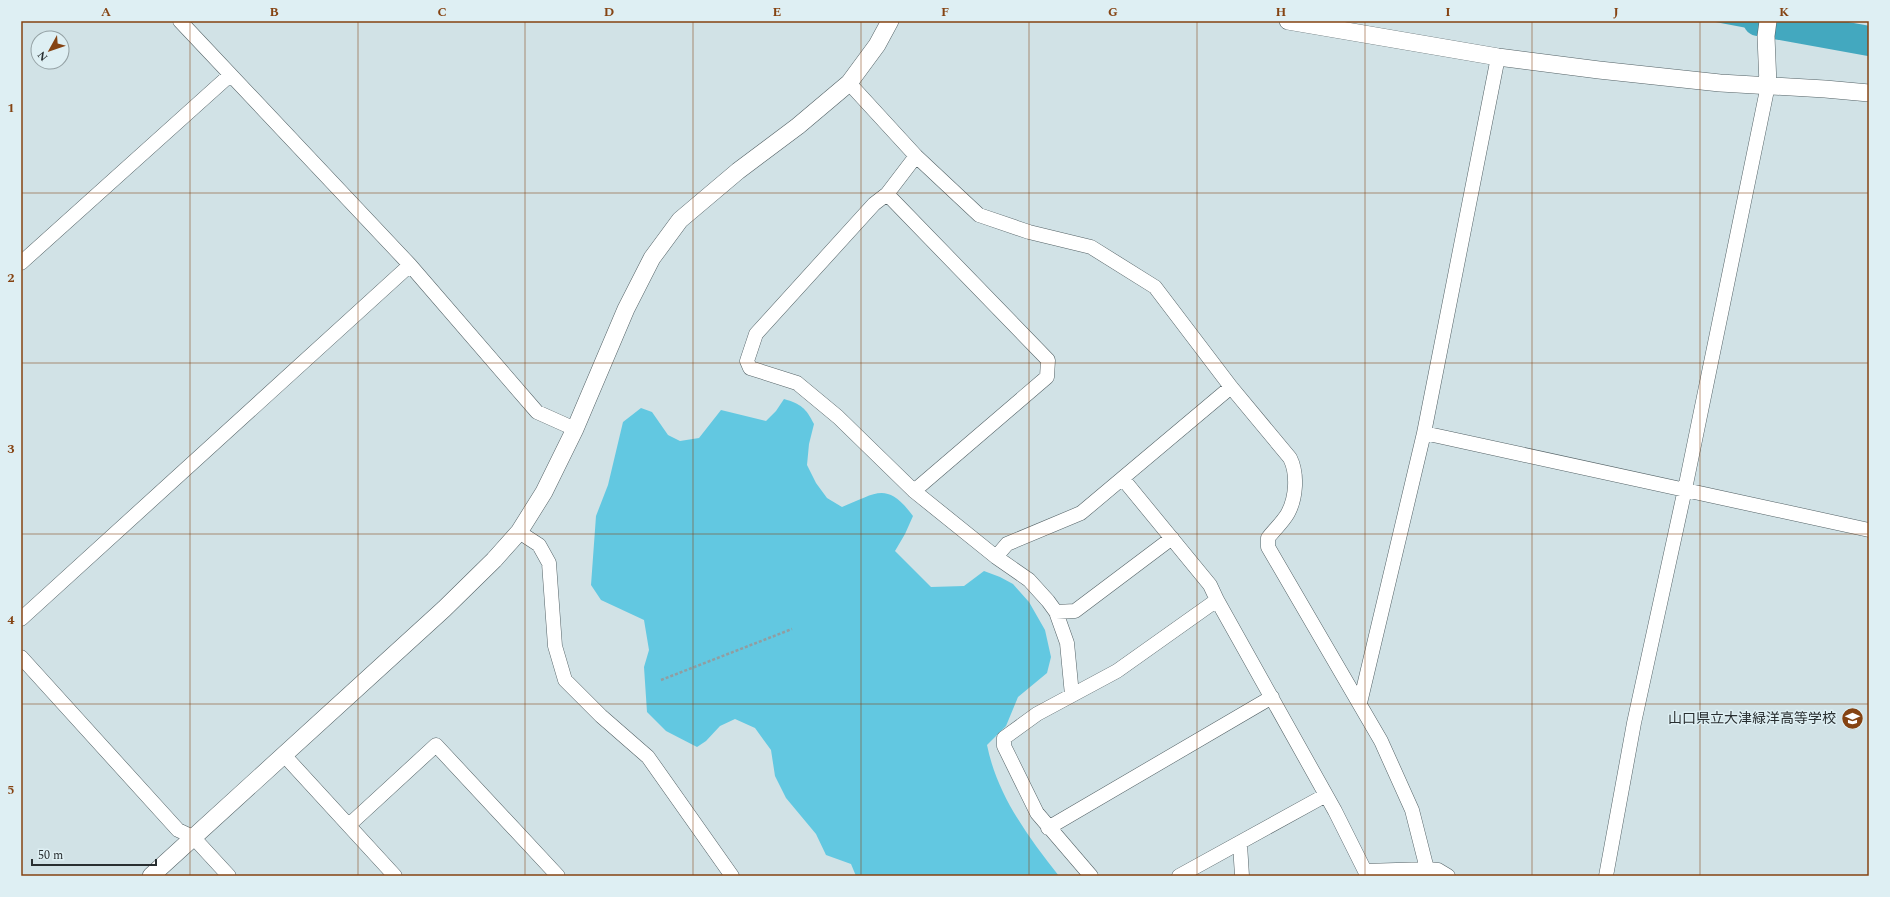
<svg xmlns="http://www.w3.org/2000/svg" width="1890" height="897" viewBox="0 0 1890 897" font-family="Spectral,'Noto Sans JP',serif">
  <rect width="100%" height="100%" fill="#d1e2e6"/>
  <path fill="#62c8e1" d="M784,399C801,404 806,408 814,424L809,444L807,465L816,483L827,498L842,507C876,494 886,480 913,516L905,534L895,551L931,587L964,586L984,571L1000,577L1013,584L1029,602L1045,630L1051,657L1047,673L1018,697L1006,726L987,745C997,795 1028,837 1059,876H856L851,864L826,855L816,834L786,798L775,776L771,750L755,728L735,719L720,726L706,741L697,747L666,731L647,712L644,667L649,650L644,620L601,600L591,585L596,516L608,485L623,422L641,408L652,412L668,435L680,441L699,438L721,410L766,421L776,411Z"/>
  <path fill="#43a8bf" d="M1710,21H1748L1747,28Z
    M1791,21H1824L1869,28V50L1790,36Z"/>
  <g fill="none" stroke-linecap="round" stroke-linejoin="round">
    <path stroke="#43a8bf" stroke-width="30" d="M1758,21L1869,41"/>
    <defs>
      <path id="minor" d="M180,21L410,265L537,412L575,429
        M849,83L916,156L979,215L1029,232L1091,247L1155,287L1231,387L1290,458C1298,474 1296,498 1288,513C1283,522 1274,530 1268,538V547L1381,741L1412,810L1427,869
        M887,194L874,204L756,334L747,361L750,368L797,383L838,417L914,491L996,557L1029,580L1048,601L1056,612L1067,643L1072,695
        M21,263L230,75
        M1424,433L1869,530
        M1123,479L1210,585L1217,600L1335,811L1365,871L1427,869L1438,870L1448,876
        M914,491L1047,377L1048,360L887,194L916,156
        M519,532L539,545L549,563L555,646L565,680L601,716L648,757L732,876
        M996,557L1007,544L1081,513L1231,387
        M1056,612L1075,611L1172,538
        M21,619L410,265
        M21,657L178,830L193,837L229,876
        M1360,703L1424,433L1498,57
        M284,755L395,876
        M349,825L436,745L558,876
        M1048,828L1272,697
        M1240,844L1242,876
        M1091,876L1037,813L1004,746V738L1037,714L1117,671L1217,600
        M1179,876L1326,795
        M1606,876L1634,723L1685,489L1768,85"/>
      <path id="tertiary" d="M1288,21L1498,57L1599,70L1720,83L1825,89L1869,93
        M1768,21L1766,36L1768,85
        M151,876L444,609L494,560L519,532L544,492L575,429L626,309L652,258L680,220L738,171L798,126L849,83L877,45L890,21"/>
    </defs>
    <use href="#minor" stroke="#546266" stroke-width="15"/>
    <use href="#tertiary" stroke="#546266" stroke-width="18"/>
    <path stroke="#919da1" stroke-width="2.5" stroke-dasharray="3 2" stroke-linecap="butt" d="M661,680L792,629"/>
    <use href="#minor" stroke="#fff" stroke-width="14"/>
    <use href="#tertiary" stroke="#fff" stroke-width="17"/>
  </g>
  <path fill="none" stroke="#854312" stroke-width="1" stroke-opacity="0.55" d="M190,21V876M358,21V876M525,21V876M693,21V876M861,21V876M1029,21V876M1197,21V876M1365,21V876M1532,21V876M1700,21V876M21,193H1869M21,363H1869M21,534H1869M21,704H1869"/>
  <defs>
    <symbol id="school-disc" viewBox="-11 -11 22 22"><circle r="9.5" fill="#854312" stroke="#deeff3"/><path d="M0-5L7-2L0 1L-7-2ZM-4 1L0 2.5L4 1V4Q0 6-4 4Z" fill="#fff"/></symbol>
  </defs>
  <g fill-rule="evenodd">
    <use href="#school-disc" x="1840" y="706" width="25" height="25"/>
  </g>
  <g text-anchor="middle" stroke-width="3" stroke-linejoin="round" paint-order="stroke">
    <g font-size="14" fill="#282e30" stroke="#deeff3" text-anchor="end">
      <text x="1836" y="723">山口県立大津緑洋高等学校</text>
    </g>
  </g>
  <rect width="1890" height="897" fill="none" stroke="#deeff3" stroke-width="44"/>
  <g transform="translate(50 50) rotate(230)"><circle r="19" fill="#deeff3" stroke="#95a2a5"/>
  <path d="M0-3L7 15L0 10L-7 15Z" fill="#854312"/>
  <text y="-6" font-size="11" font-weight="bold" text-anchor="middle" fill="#282e30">N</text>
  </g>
  <path d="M32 859v6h124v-6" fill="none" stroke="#282e30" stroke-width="2"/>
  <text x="38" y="859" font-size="12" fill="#282e30" stroke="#deeff3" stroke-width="3" paint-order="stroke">50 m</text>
  <rect x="22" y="22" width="1846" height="853" fill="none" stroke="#854312" stroke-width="1.5"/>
  <g font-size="13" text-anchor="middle" font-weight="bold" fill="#854312">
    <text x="106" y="16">A</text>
    <text x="274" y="16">B</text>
    <text x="442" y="16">C</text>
    <text x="609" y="16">D</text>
    <text x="777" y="16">E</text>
    <text x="945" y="16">F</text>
    <text x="1113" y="16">G</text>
    <text x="1281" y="16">H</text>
    <text x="1448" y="16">I</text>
    <text x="1616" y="16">J</text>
    <text x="1784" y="16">K</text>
    <text x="11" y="112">1</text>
    <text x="11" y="282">2</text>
    <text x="11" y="453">3</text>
    <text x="11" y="624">4</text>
    <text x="11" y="794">5</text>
  </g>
</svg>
